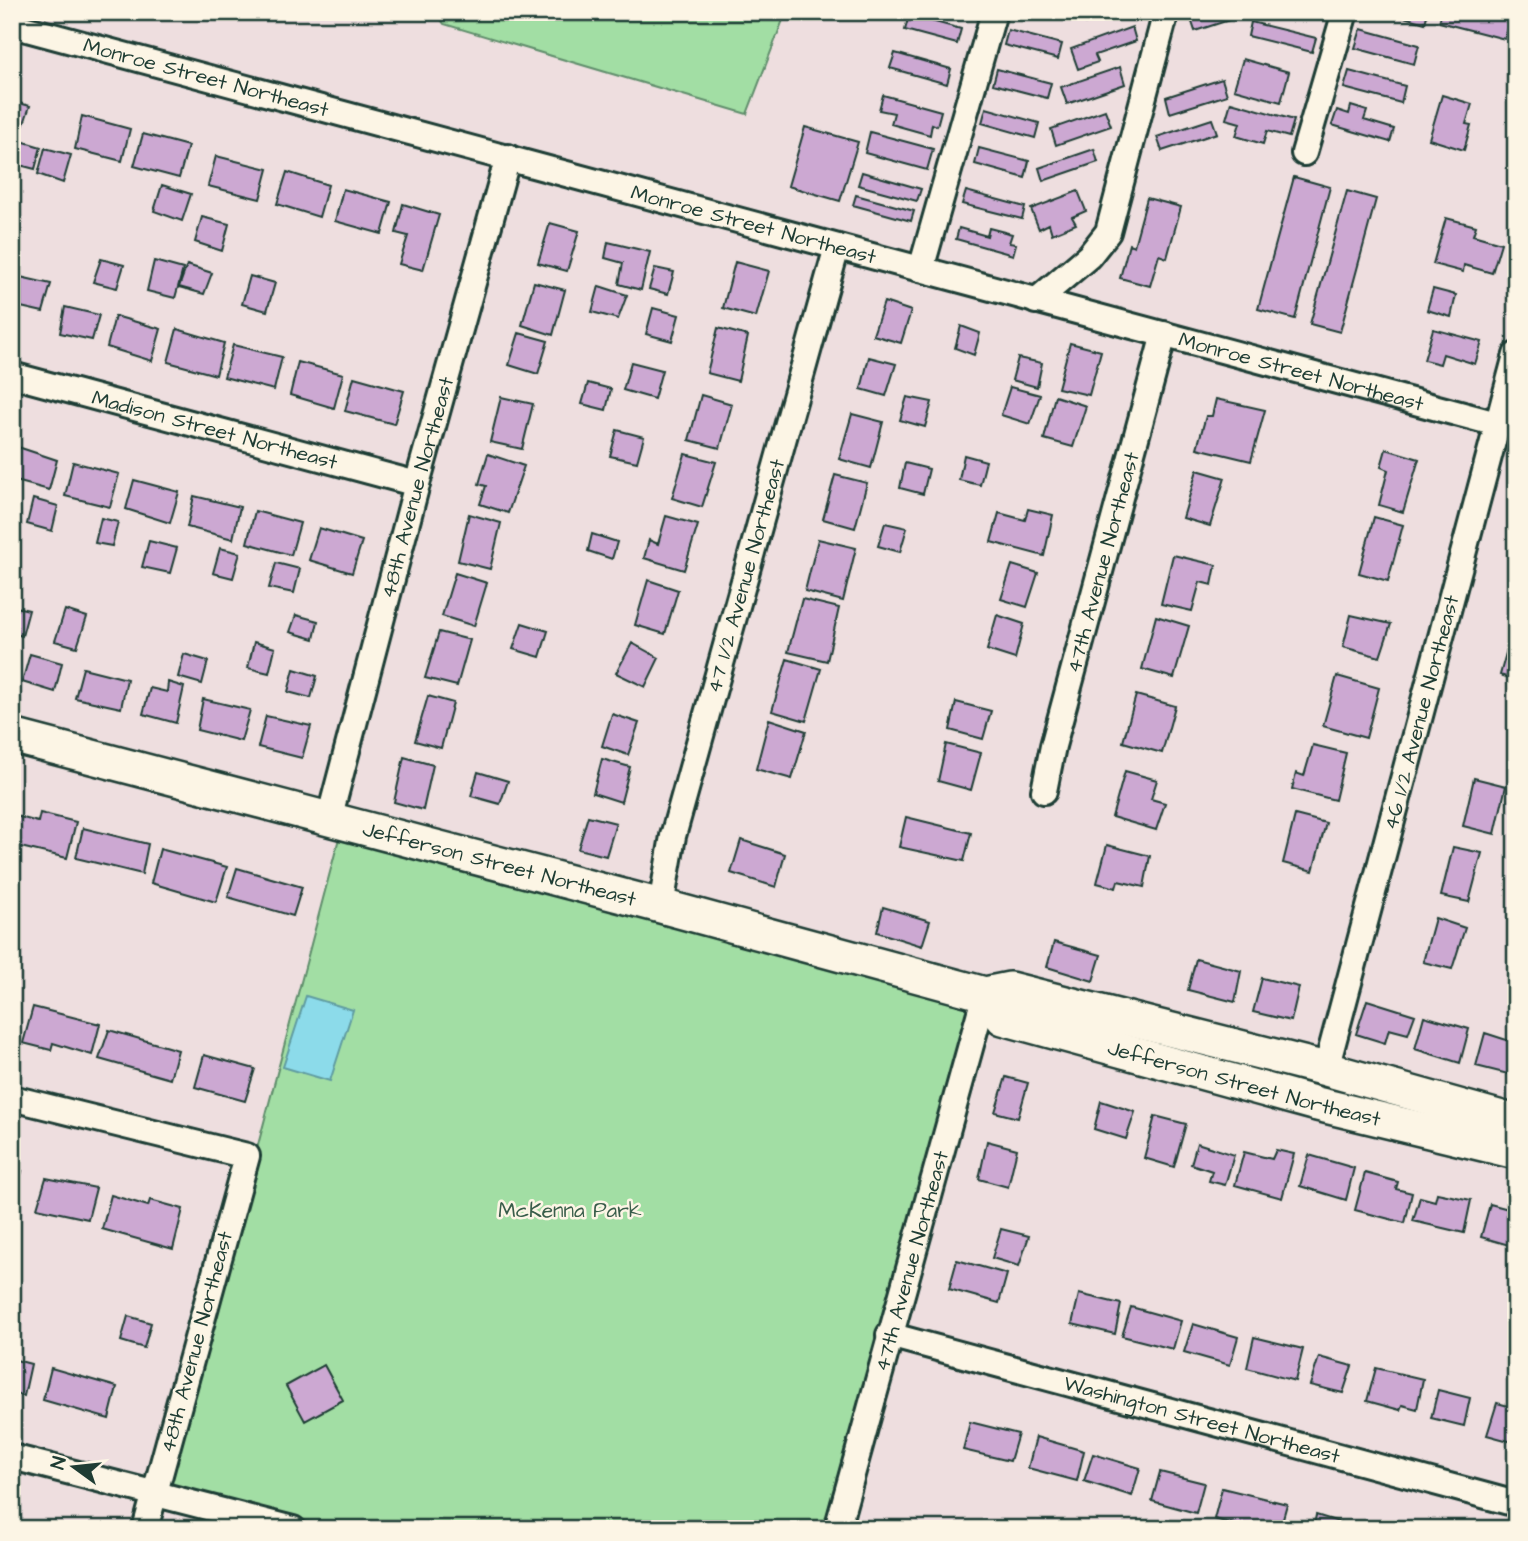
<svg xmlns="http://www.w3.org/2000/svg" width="1528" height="1541" viewBox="0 0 1528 1541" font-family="'Architects Daughter',sans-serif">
  <rect width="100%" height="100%" fill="#eededf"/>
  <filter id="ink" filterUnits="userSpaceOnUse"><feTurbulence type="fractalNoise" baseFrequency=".0143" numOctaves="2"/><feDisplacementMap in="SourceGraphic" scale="14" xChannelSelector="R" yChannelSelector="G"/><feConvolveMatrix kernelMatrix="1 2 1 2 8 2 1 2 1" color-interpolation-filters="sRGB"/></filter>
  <g filter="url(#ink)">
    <path fill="#a2dea4" stroke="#608e6c" stroke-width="2" d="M436,12H786L747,114L444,24Z
      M343,823L974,985L823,1529H338L168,1486Z"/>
    <path fill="#8cdbea" stroke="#609ca1" stroke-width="2" d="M306,996L353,1010L330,1081L283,1067Z"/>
    <path fill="#cca8d2" stroke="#1f3d34" stroke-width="2" d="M1083,12H1122L1086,23Z
      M1202,12H1254L1195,31L1190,16Z
      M1386,12H1428L1425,23Z
      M1442,12H1511L1512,13L1505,39L1439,22Z
      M909,15L961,29L957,44L905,30Z
      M1251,22L1316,38L1312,52L1248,36Z
      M1132,27L1136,41L1095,55L1098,62L1078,69L1071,49Z
      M1361,29L1419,45L1414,64L1355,48Z
      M1008,30L1062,44L1058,59L1004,45Z
      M895,53L951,69L947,84L890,68Z
      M1243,59L1289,72L1281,102L1234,89Z
      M1120,67L1125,84L1067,104L1061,87Z
      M997,69L1051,83L1047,98L993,84Z
      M1349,71L1405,86L1401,103L1344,88Z
      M1222,79L1227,95L1170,113L1166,97Z
      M883,95L941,111L937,126L932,124L930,135L891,124L894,113L879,110Z
      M1442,95L1472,104L1466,124L1471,125L1464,150L1429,139Z
      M12,101L30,106L21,132L12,130Z
      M1231,102L1294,120L1289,137L1267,131L1263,144L1236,136L1240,123L1226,119Z
      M1351,106L1367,111L1364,120L1394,129L1390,142L1332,125L1337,110L1349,114Z
      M986,108L1039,123L1035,138L982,123Z
      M1105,110L1111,126L1056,145L1051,129Z
      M82,116L130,129L122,161L75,149Z
      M1212,119L1217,133L1162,151L1157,137Z
      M805,127L858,142L840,201L788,186Z
      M870,132L933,149L927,170L865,153Z
      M143,134L188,146L179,178L134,166Z
      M18,140L41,147L35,169L12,163Z
      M45,148L71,155L63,183L38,174Z
      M979,148L1029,161L1025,178L975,164Z
      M1094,149L1098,162L1043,181L1039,168Z
      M216,156L268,169L260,199L208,186Z
      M287,172L328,185L319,217L277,204Z
      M862,172L921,189L917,201L858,185Z
      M1294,177L1330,187L1295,319L1258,309Z
      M162,185L191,194L182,221L154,211Z
      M343,189L391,202L382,234L335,221Z
      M966,191L1025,207L1022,219L962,204Z
      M1078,191L1086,211L1072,217L1076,224L1052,234L1049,224L1039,229L1031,209Z
      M1347,191L1376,199L1340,332L1310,324Z
      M856,195L914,211L911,221L853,205Z
      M1147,198L1181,207L1167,258L1159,255L1150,286L1120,278L1129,244L1134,246Z
      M403,204L439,215L423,270L399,264L408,236L396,233Z
      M202,217L229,224L222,251L195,242Z
      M1446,218L1476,226L1473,235L1501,243L1492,273L1464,265L1463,272L1433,264Z
      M550,223L579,231L567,271L538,263Z
      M959,228L987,236L989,228L1012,234L1009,243L1016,244L1013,255L956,239Z
      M608,242L650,252L641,290L619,284L623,263L605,258Z
      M101,259L124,265L117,288L93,282Z
      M154,261L183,269L175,298L147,291Z
      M735,262L769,271L756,317L723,308Z
      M187,265L212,273L204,294L179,287Z
      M655,268L674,272L668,294L649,289Z
      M16,276L51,284L43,312L12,305V289Z
      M250,276L275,283L267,311L242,304Z
      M534,282L565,290L553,335L522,325Z
      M599,286L627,295L618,319L592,312Z
      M1433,289L1456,295L1451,317L1427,310Z
      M884,302L911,311L901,343L873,335Z
      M65,307L99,315L92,340L60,333Z
      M653,308L679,315L672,341L646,334Z
      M115,316L161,329L152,361L107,347Z
      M961,326L980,333L974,355L955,348Z
      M718,328L748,336L738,381L707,373Z
      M177,329L224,343L216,375L168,362Z
      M1433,329L1482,342L1475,364L1443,354L1440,364L1424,360Z
      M519,333L548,341L538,374L509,365Z
      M1070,343L1101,351L1089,395L1058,388Z
      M233,345L282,357L274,390L224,377Z
      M869,357L896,364L886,396L861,389Z
      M1018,358L1042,363L1037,387L1012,380Z
      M298,362L343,374L334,408L290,395Z
      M631,362L662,370L654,399L623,390Z
      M354,377L404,391L394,424L345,411Z
      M588,383L611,389L606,410L582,404Z
      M1010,387L1040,395L1030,424L1001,415Z
      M701,395L732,404L720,448L689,440Z
      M1055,396L1086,406L1073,447L1044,439Z
      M501,397L533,404L522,449L490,442Z
      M907,397L932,402L925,427L900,420Z
      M1216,399L1265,410L1251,461L1197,448L1206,416H1212Z
      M852,414L883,422L871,468L839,459Z
      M617,430L644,437L637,462L610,456Z
      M15,446L57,460L49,490L12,480V455Z
      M1386,449L1419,459L1403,512L1379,505L1388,470L1381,467Z
      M488,454L524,466L508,513L480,504L486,486L479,484Z
      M685,454L716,462L702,507L672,498Z
      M964,455L986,461L980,485L959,480Z
      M73,462L119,474L110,507L65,496Z
      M905,463L929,469L923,494L900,488Z
      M1197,470L1225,478L1210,526L1183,518Z
      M835,475L867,483L855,528L823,519Z
      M134,480L179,492L170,523L126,509Z
      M194,496L240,507L233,539L187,527Z
      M33,499L58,506L52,531L27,524Z
      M1028,509L1053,515L1044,556L991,542L999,513L1025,520Z
      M255,511L300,523L291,555L247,543Z
      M469,514L501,523L490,569L458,561Z
      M666,516L698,525L684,570L644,558L649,540L658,544Z
      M1374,517L1403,525L1388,581L1359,573Z
      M101,518L118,522L112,546L95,543Z
      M885,523L907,528L900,552L878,546Z
      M319,528L362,541L352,573L309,560Z
      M592,534L617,542L612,559L588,551Z
      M818,539L856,548L843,601L805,591Z
      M149,541L177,548L170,573L142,567Z
      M220,548L240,553L233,578L213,573Z
      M1173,555L1216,565L1212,585L1200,582L1192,611L1161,604Z
      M276,563L300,569L294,593L269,588Z
      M1012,565L1038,573L1027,607L1001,599Z
      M455,573L487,583L474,626L442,616Z
      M648,580L678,590L665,634L635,625Z
      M802,599L839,608L827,661L788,652Z
      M1516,601V620L1511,618Z
      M12,606L29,610L22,636L12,633Z
      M65,610L87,617L77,647L55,641Z
      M296,615L318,621L314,639L290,632Z
      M997,615L1024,624L1015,659L987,650Z
      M1351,615L1391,624L1380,657L1343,647Z
      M1156,616L1189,626L1174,678L1142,669Z
      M522,623L548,631L540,657L513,649Z
      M439,632L470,640L457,686L425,678Z
      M254,642L275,648L269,673L248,668Z
      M1509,642L1516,644V680L1500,675Z
      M632,643L659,658L645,687L616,673Z
      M30,654L62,663L55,692L22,682Z
      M184,654L208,661L202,684L178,677Z
      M787,659L821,669L806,721L772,711Z
      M83,668L127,679L121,708L75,698Z
      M294,669L317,676L311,698L288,692Z
      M1337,676L1379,688L1366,738L1323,726Z
      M168,682L184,687L176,723L143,714L150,688L167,692Z
      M1136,695L1175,706L1162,753L1123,742Z
      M428,696L453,703L441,748L415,741Z
      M203,699L250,710L241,741L197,730Z
      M956,702L991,711L983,739L950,730Z
      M612,714L639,723L628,755L602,746Z
      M266,716L311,726L302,758L258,747Z
      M769,719L806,731L792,779L756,769Z
      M946,744L981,753L971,790L938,781Z
      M1313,745L1346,753L1335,800L1292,789L1296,773L1304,776Z
      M404,757L433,765L423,810L394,802Z
      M602,759L630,767L621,802L593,793Z
      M1125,771L1157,780L1151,799L1165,803L1156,830L1112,817Z
      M478,772L508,781L500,804L471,796Z
      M1474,778L1506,786L1495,834L1463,826Z
      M40,813L76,822L67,858L12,845V815L38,822Z
      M1295,815L1326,823L1313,871L1283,863Z
      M588,816L616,823L606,856L578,849Z
      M906,817L971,833L964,861L899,847Z
      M83,828L148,844L142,874L76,858Z
      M741,840L785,854L776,887L731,873Z
      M1107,845L1150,856L1144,887L1118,881L1116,888L1097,883Z
      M1453,847L1482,853L1469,902L1441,896Z
      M160,849L227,867L216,902L151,883Z
      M237,868L302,887L293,916L228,897Z
      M883,907L930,921L922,946L877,932Z
      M1435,918L1465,928L1452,969L1423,962Z
      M1054,942L1101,955L1093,981L1047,967Z
      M1196,959L1241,971L1235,1002L1188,990Z
      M1262,978L1299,987L1291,1021L1253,1012Z
      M1367,1000L1415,1015L1408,1034L1389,1029L1385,1043L1356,1034Z
      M33,1007L100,1024L92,1055L53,1043L51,1050L23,1043Z
      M1424,1016L1469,1029L1460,1063L1415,1049Z
      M109,1030L178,1050L170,1079L99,1059Z
      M1485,1033L1516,1043V1076L1476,1066Z
      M204,1055L255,1069L245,1101L195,1087Z
      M1006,1077L1028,1083L1018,1118L995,1112Z
      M1101,1101L1135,1112L1126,1139L1094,1129Z
      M1155,1116L1186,1124L1174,1167L1144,1158Z
      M987,1141L1017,1149L1008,1187L979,1179Z
      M1197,1143L1234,1155L1225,1185L1209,1181L1212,1171L1191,1164Z
      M1276,1150L1294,1154L1282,1198L1235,1185L1244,1152L1272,1159Z
      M1309,1155L1354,1168L1346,1200L1300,1186Z
      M12,1168L22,1171L14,1202L12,1201Z
      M1365,1173L1398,1182L1396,1189L1412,1193L1405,1223L1355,1210Z
      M46,1178L96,1188L88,1219L37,1208Z
      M1437,1193L1471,1200L1464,1233L1413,1221L1420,1197L1435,1201Z
      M111,1195L148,1206L150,1200L183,1209L173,1249L102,1229Z
      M1490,1204L1516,1211V1247L1481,1237Z
      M1001,1229L1029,1236L1019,1266L992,1258Z
      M957,1260L1007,1274L999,1303L949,1289Z
      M1079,1294L1121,1304L1115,1334L1072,1324Z
      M1131,1307L1181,1321L1173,1349L1122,1336Z
      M128,1316L151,1323L144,1348L121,1341Z
      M1193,1324L1238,1337L1230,1365L1184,1352Z
      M1254,1337L1303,1349L1295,1381L1247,1368Z
      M1319,1357L1352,1366L1343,1393L1310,1385Z
      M12,1359L31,1364L24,1396L12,1393Z
      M324,1365L343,1400L305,1421L286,1386Z
      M51,1368L117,1387L109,1419L43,1400Z
      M1376,1368L1423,1379L1417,1409L1402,1405L1400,1410L1367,1401Z
      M1438,1390L1470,1398L1464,1426L1431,1418Z
      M1497,1403L1516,1408V1443L1487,1435Z
      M970,1422L1018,1434L1010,1461L963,1450Z
      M1036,1437L1084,1451L1077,1481L1028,1468Z
      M1093,1454L1140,1468L1132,1496L1084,1481Z
      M1160,1472L1204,1483L1196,1513L1152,1501Z
      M1222,1488L1287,1504L1280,1529H1254L1214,1519Z
      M1316,1515L1355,1527V1529H1313Z"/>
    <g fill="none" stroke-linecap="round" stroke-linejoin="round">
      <defs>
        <g id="street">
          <path id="s1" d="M12,25L1497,424"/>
          <path d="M1304,153L1345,12"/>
          <path d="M921,269L994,12"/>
          <path d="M1036,301L1089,256L1108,232L1166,12"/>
          <path id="s2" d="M12,375L417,484"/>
          <path id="s3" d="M1044,791L1053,746L1164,334"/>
          <path id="s4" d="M329,819L417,484L508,157"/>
          <path id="s5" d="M661,906L673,836L837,247"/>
          <path id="s6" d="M1326,1069L1516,355"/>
          <path d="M12,1098L247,1156L145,1529"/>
          <path id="s7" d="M889,1335L1516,1504"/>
          <path d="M12,1457L293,1529"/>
          <path id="s8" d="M837,1529L985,994"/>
        </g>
        <g id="secondary">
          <path id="s9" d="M12,736L661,906L985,994L1010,989L1326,1069L1516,1122"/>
          <path id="s10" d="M985,994L1003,1018L1317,1104L1516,1152"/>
        </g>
      </defs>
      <use href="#street" stroke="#1f3d34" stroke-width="30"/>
      <use href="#secondary" stroke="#1f3d34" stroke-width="38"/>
      <use href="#street" stroke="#fcf5e5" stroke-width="24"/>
      <use href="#secondary" stroke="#fcf5e5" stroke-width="33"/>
    </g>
  </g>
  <g text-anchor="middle" stroke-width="5" stroke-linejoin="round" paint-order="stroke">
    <g font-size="21" fill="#1f3d34" stroke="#fcf5e5">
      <text dy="7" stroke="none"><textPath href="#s1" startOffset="201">Monroe Street Northeast</textPath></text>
      <text dy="7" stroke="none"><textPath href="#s1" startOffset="768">Monroe Street Northeast</textPath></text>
      <text dy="7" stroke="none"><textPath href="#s1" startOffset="1335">Monroe Street Northeast</textPath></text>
      <text dy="7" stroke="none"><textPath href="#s2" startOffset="210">Madison Street Northeast</textPath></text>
      <text dy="7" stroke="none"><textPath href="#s4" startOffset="343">48th Avenue Northeast</textPath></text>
      <text dy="7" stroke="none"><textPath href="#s3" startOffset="236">47th Avenue Northeast</textPath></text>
      <text dy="7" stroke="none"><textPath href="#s5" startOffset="341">47 1/2 Avenue Northeast</textPath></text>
      <text dy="7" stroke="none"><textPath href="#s6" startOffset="369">46 1/2 Avenue Northeast</textPath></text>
      <text dy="7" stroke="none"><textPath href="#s9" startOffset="504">Jefferson Street Northeast</textPath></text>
      <text dy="7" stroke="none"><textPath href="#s10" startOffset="280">Jefferson Street Northeast</textPath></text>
      <text dy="7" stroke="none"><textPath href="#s8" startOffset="278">47th Avenue Northeast</textPath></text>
      <text transform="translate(196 1342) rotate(-75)" y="7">48th Avenue Northeast</text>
      <text dy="7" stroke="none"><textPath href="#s7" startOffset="324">Washington Street Northeast</textPath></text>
    </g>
    <g font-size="21" fill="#395d4a" stroke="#fcf5e5">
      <text x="570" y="1217">McKenna Park</text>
    </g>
  </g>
  <rect width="1528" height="1541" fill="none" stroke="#fcf5e5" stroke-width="42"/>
  <rect x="21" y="21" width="1486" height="1499" fill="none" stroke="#1f3d34" stroke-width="2.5" filter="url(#ink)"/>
  <g transform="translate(74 1467) rotate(285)" stroke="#fcf5e5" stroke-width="5" paint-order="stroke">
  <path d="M0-5L12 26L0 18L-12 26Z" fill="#1f3d34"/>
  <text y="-10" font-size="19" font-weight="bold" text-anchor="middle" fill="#1f3d34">N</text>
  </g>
</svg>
